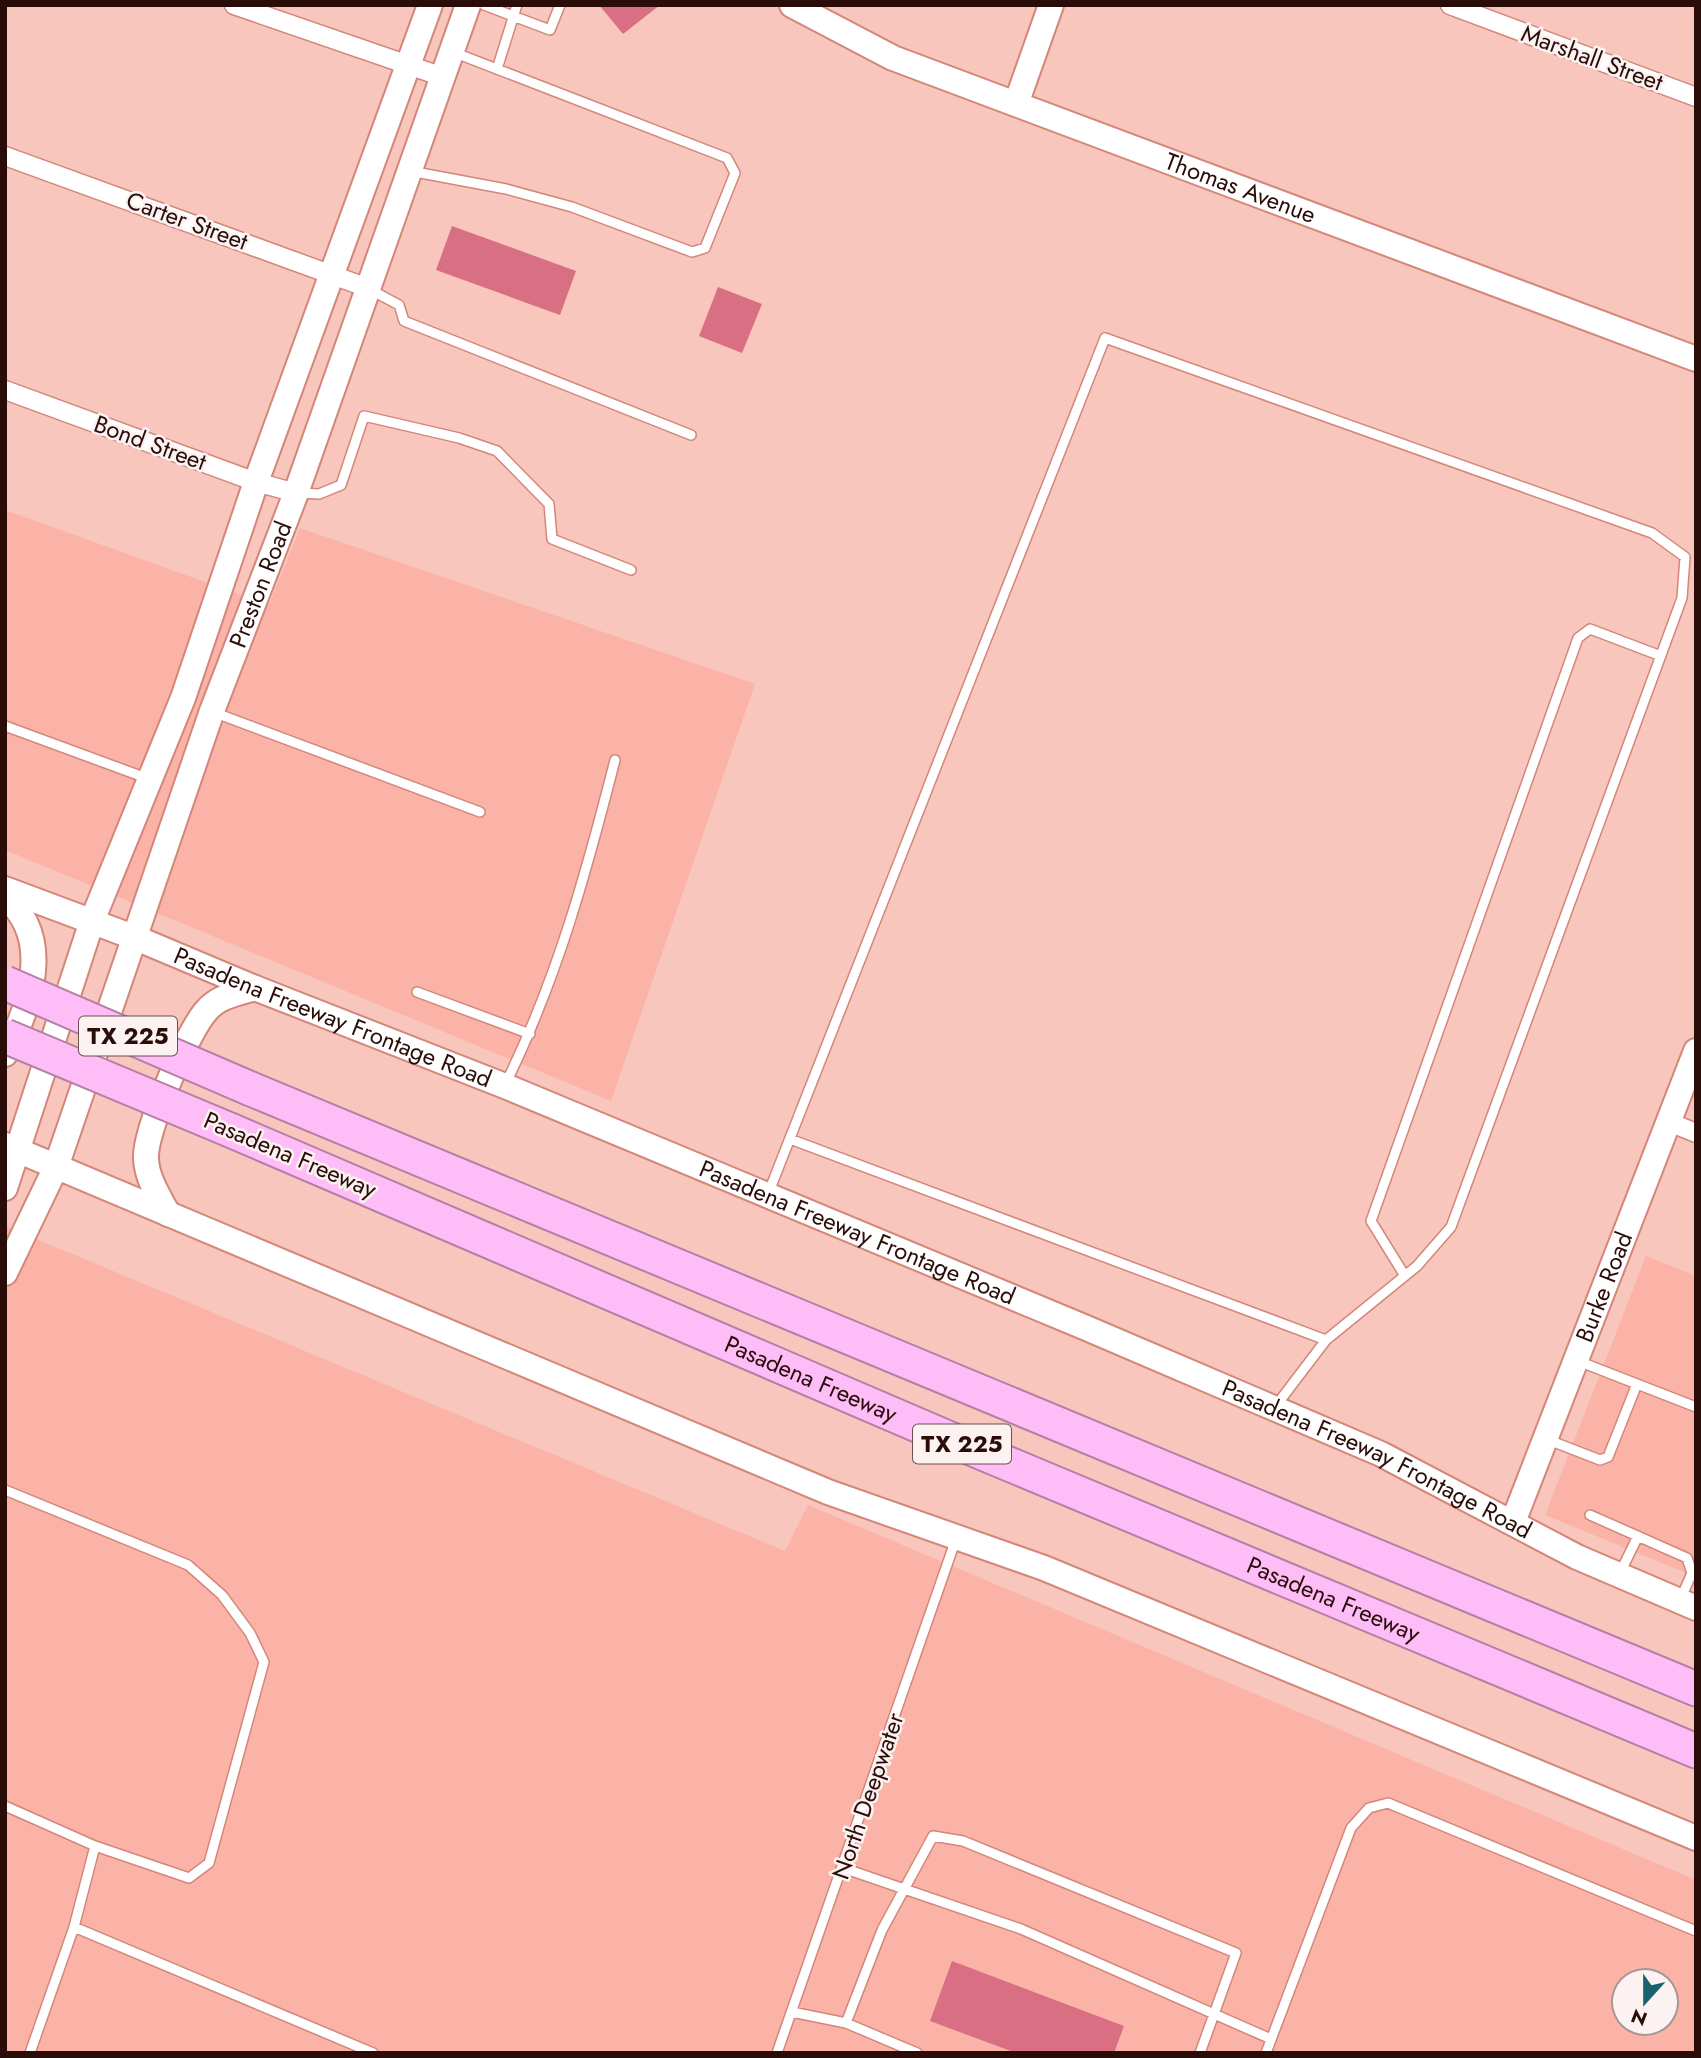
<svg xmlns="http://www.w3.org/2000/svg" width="1701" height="2058" viewBox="0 0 1701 2058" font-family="Jost,sans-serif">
  <rect width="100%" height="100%" fill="#f8c6bd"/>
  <path fill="#fbb3a7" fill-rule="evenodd" d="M5,510L269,605L300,528L755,684L611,1101L5,850Z
    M5,1226L785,1551L808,1505L1696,1880V2053H5ZM1624,1981H1666V2023H1624Z
    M1646,1256L1696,1276V1577L1545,1515Z"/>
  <path fill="#d86f82" d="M599,5H660L623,34Z
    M452,226L576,271L560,315L436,270Z
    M718,287L762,304L742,353L699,336Z
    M952,1961L1124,2026L1114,2053H1016L930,2021Z"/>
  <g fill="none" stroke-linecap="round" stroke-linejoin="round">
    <defs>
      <path id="lane" d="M484,5L550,30L560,5
        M497,69L517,5
        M410,171L506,189L572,207L692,252L705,248L735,173L727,158L453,52
        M369,289L399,305L404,321L691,435
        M298,493L319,494L341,485L364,416L459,438L497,451L549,504L552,539L631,570
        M213,712L480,812
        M5,726L149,779
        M417,992L530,1034
        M505,1085C557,979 586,874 615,760
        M790,1139L1326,1340
        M768,1194L1105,338L1652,533L1685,557L1682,598L1451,1227L1417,1266L1326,1340L1275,1407
        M1405,1276L1371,1221L1578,638L1590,629L1661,656
        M1578,1361L1696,1407
        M1546,1439L1600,1460L1608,1457L1637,1384
        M5,1490L188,1565L222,1595L250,1633L264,1662L209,1863L189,1878L95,1846
        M1590,1515L1687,1558L1692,1573L1680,1600
        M1619,1575L1638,1536
        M5,1806L95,1846L74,1927
        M843,1868L1021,1929L1271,2039
        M792,2012L846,2023L917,2053
        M846,2023L882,1930L933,1836L963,1841L1236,1953L1200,2053
        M30,2053L74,1927L373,2053
        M777,2053L956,1539
        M1266,2053L1351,1828L1369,1808L1388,1803L1696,1931"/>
      <path id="street" d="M234,5L443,77
        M1450,5L1696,97
        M5,156L368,288
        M5,390L256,482L296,493
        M1669,1122L1696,1133"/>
      <g id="secondary">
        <path id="s1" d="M792,5L893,58L1696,359"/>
        <path d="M1016,104L1051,5"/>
        <path id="s2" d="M5,889L136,938L255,988L505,1086L1084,1327L1381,1454L1577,1557L1696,1608"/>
        <path d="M5,893C12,903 21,913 26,924C45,964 24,1019 5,1054"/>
        <path d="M5,1145L828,1492L1044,1568L1696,1838"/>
        <path d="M5,1188L92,921L183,698L256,482L430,5"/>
        <path d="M168,1214C159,1197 147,1179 146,1159C144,1132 188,1030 207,1010C219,996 239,993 255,988"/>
        <path id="s3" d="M5,1273L56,1167L212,711L296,493L468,5"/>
        <path id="s4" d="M1513,1522L1696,1051"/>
      </g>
      <g id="highway">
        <path d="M251,1089L1696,1689"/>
        <path id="s5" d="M230,1130L985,1454L1696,1751"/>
      </g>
    </defs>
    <use href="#lane" stroke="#d38679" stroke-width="12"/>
    <use href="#street" stroke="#d38679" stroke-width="21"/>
    <use href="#secondary" stroke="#d38679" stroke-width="28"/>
    <use href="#highway" stroke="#b47fa4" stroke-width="37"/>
    <use href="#lane" stroke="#fff" stroke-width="9"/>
    <use href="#street" stroke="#fff" stroke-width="18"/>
    <use href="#secondary" stroke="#fff" stroke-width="24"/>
    <use href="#highway" stroke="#ffbdf8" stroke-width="33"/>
    <defs>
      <path id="highway-bridge" d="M5,983L251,1089
        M5,1036L230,1130"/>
    </defs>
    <use href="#highway-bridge" stroke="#b47fa4" stroke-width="37" stroke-linecap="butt"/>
    <use href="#highway-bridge" stroke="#ffbdf8" stroke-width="33"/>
  </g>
  <g text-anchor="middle" stroke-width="5" stroke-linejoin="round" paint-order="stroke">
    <g fill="#fbf2f1" stroke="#69524f" stroke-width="2">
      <rect x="79" y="1016.5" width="98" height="39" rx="5"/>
      <rect x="913" y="1424.5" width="98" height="39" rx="5"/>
    </g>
    <g font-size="23" font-weight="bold" fill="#2a0d09">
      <text x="128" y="1044">TX 225</text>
      <text x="962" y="1452">TX 225</text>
    </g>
    <g font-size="24" fill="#2a0d09" stroke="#fbf2f1">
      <text transform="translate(1592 58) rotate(20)" y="8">Marshall Street</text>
      <text dy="8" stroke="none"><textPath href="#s1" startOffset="485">Thomas Avenue</textPath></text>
      <text transform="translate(187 221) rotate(20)" y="8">Carter Street</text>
      <text transform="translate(150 443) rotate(20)" y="8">Bond Street</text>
      <text dy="8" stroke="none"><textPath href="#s3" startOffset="735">Preston Road</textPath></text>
      <text dy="8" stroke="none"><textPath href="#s2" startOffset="352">Pasadena Freeway Frontage Road</textPath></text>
      <text transform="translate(290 1155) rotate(23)" y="8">Pasadena Freeway</text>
      <text dy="8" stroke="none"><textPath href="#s2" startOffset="919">Pasadena Freeway Frontage Road</textPath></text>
      <text dy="8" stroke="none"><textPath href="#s4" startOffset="252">Burke Road</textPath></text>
      <text dy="8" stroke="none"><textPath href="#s5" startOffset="632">Pasadena Freeway</textPath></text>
      <text dy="8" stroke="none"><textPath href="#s2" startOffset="1486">Pasadena Freeway Frontage Road</textPath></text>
      <text dy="8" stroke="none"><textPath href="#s5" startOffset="1199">Pasadena Freeway</textPath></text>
      <text transform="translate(868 1796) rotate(-71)" y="8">North Deepwater</text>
    </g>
  </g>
  <rect width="1701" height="2058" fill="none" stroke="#2a0d09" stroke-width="14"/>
  <g transform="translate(1645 2002) rotate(201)"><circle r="33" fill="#fbf2f1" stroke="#a79694" stroke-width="2"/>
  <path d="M0-5L12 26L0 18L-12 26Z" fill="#18636f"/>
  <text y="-10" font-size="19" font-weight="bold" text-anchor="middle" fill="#2a0d09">N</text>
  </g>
</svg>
